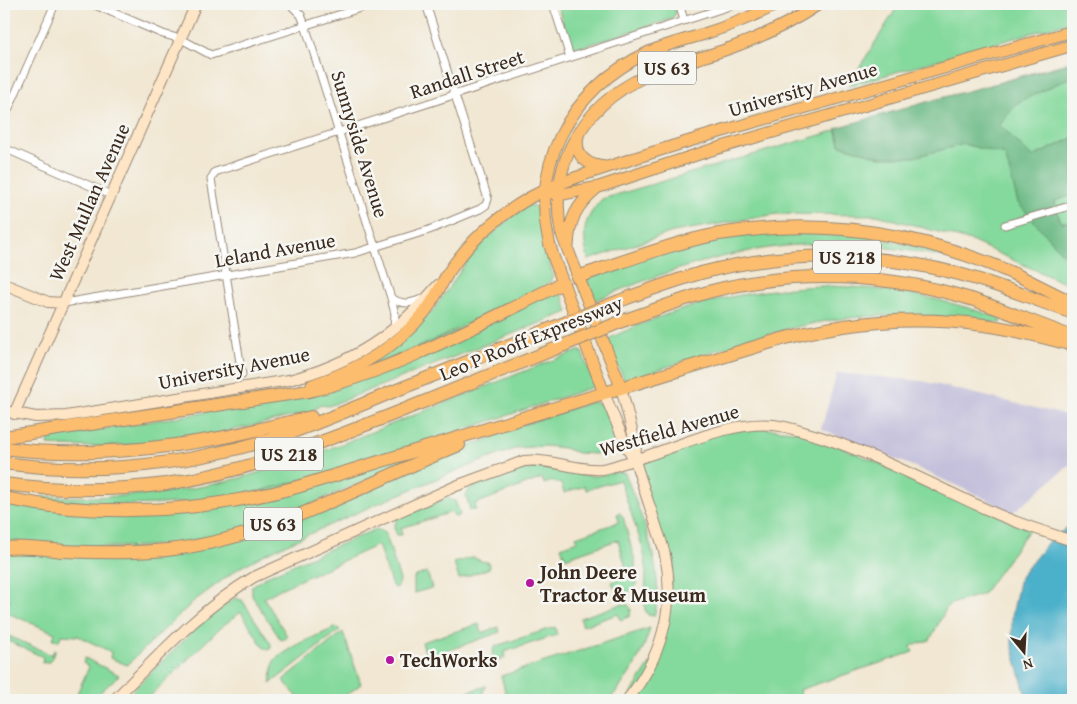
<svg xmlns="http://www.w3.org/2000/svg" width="1077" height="704" viewBox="0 0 1077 704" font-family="'Gentium Book Plus',serif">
  <rect width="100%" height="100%" fill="#f6f6f2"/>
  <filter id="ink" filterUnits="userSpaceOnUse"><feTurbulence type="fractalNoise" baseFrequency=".02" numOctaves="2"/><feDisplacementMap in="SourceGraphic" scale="10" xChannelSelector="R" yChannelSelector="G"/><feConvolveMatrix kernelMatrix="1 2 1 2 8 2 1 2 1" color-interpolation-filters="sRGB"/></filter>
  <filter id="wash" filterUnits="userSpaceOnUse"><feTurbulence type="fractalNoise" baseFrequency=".0096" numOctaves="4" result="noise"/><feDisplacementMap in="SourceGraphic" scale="20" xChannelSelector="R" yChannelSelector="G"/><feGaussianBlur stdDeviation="1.12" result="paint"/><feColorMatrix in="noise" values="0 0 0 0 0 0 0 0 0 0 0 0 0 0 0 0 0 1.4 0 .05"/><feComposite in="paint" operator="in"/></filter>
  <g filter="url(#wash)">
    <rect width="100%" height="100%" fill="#f1e7d2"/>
    <path fill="#c4c0db" d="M837,373L922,381L1073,417V462L1011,514L984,498L915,467L821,429Z"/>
    <path fill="#84d99c" stroke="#60825d" d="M557,4H674L676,13L672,19L575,49L570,46Z
      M899,4H1073V21L848,86Z
      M1073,61V287L971,241L877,215L777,214L673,232L588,260C582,232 582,221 602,199Z
      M532,205L540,211L542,231L553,276L549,283L405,355L357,371L432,312L465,264L484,241L513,216L526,206Z
      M749,233H854L945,253V257C904,249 863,244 820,244C741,245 665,271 593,301L586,279L658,252Z
      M822,286C889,287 939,297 1002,319L1001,323C954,319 907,313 860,317C781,323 700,357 625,381L606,340C674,306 746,289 822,286Z
      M556,291H561L568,312L329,406L320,405C312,414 292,416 281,419C211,437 120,452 48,445L49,438L292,398Z
      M578,351H581L583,355L595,384L593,387C514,413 436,440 356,464C304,480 252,496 198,501C147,507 95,505 44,499L43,496C105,499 168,495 228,481C281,468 330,449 379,429C435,407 490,385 545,363Z
      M592,402L600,404L605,411L618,445L617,449L595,454L578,453L564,448L545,446L517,448L450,473L370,507L267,553L239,568L194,601L127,665L110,658L111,652L78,636L61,635L59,641L53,639L55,633L5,612L10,599L4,596V551L207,547L404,473L522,425Z
      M736,426L805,432L1031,527L983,594L948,605L930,640L911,646L913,652L799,690L802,700H627L657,653L668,572L635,460Z
      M432,450C350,486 260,534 171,544C115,550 60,545 4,542V502L163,514Z
      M534,467C555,467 573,476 594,476C604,476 616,470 625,473C640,514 667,572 654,616L648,615L645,610L646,566L643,549L620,480L586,490L585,486L564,493L561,484L552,481L544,484L542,478L475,504L476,510H470L466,495L471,487L510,472Z
      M447,498L455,501L460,513L459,516L455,517L452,512L401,528L402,535H397L394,527L397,519Z
      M619,512L623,517L635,561L636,586L634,589C622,596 616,595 612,582L628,575L618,540L565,558L561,547L577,541L576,537L619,522L617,514Z
      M376,529L382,531L386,535L400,580L398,587L395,588L392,586L378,545L280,589L264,598L286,634L287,638L281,640L252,596V586L269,575Z
      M473,557L481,561L488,562L490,568L459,579L454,563Z
      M427,572L432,588L414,593V577Z
      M235,598L242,600L271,644V648L268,650L263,647L241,612L221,627L146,700H123L198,626L213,613Z
      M622,604L628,605L631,609L630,616L621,620L618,614L583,626L580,618Z
      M479,624L482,633L498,627L500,632L427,658L422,642Z
      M337,627L340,630L270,684L274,661L275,659L300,643Z
      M555,627L557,635L504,652L505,658L496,660L492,656L493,650L496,646Z
      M650,628C642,657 628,679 609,700H510L504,695L505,691L501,676Z
      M343,632L361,684L340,700H300L283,680Z
      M4,634L52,655L54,650L56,651L49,662L42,663L43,657L4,639Z
      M85,658L119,675L92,700H74L89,667L83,663Z
      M486,686L483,692L486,700H443Z"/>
    <path fill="#6bb984" stroke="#537251" d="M1073,63V76L1017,103L1000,125L1032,157L1073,138V195L1055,201L1060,222H1073V260L1061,252L1018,203L1005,155L964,144L914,157H880L840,145L836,128L937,99Z"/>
    <path fill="#4bb0ca" stroke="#436d74" d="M1073,523V595L1067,622L1073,664V700H1027L1012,645V616L1020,577L1049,541Z"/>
  </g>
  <g filter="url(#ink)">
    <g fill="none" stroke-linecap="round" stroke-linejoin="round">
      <defs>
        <path id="street" d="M93,4L163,34L181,39L211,55L373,4
          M290,4L301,15L305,25L391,298L395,314L394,329
          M553,4L570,57
          M679,4L684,20
          M4,119L55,4
          M4,148L111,195
          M1005,225L1073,205
          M391,298C404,306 412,303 425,298
          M64,303L355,253L429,230L480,209L486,205L488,199L426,4
          M242,375L211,179L215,172L736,4"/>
        <path id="secondary" d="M4,284L48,302L64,303
          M621,387L636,446L635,460
          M604,393L627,448L635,460C641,481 648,501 655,522C658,533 663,544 665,555C676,607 661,659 627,700
          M4,411L36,417L66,416L289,380C353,363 395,335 438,285
          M14,414L196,4
          M114,700C158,656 200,609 254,577L456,486L524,461C551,458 575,471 602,469C610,468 617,465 624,463C670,451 727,420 774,425C790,427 806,433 821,437C879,456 933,485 988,510C1015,523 1045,532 1073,541"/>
        <path id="primary" d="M578,136C574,156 587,166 606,167
          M545,190L558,195L599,187L708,151L1073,45
          M568,247C569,220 576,205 597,188
          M312,385C354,371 396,348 424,313C434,301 440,286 448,273C469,241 498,216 531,197C559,182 589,173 620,163C659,150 699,138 740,126C851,94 962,62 1073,31
          M621,387L561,232C547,158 589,97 658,71C685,61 714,55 741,44C768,34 795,20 819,4
          M604,393L553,256C525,170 570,88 649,52C667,44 686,40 704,34C729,26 754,16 778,4"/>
        <path id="highway" d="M577,277C624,262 670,243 719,234C822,217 924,233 1019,276C1037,285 1055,294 1073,303
          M619,301C646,291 673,281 701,273C783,251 869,252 951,272C993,282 1033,299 1073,313
          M625,320C652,311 680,300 708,292C794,269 888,273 974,300C1007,311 1040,325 1073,337
          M4,437L309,391C397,370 481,323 563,283
          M4,448C73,457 145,451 214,439C247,433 279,424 311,417
          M4,463C97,476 192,464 281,436C320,423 358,406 397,390C449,369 500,349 552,328
          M4,484C57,491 113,491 166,484C246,472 321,443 396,413C450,391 504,369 557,348
          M4,498C20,501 36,504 52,506C135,516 218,508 297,487L768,343C838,322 911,315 984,325C1014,329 1044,337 1073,345
          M4,548C24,546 44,549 64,551C99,553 133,553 167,550C271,539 364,484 459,445"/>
      </defs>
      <use href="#street" stroke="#968878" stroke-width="9"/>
      <use href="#secondary" stroke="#968878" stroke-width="12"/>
      <use href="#primary" stroke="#968878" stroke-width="13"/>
      <use href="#highway" stroke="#968878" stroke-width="14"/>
      <use href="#street" stroke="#fff" stroke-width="7"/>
      <use href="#secondary" stroke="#fee5c5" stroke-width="10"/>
      <use href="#primary" stroke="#fcbd6e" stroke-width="11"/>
      <use href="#highway" stroke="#fcbd6e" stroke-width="12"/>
      <defs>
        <path id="highway-bridge" d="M552,328L619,301
          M557,348L625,320"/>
      </defs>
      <use href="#highway-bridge" stroke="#968878" stroke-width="14" stroke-linecap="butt"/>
      <use href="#highway-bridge" stroke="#fcbd6e" stroke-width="12"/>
    </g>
  </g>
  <g fill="#b5179e" stroke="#f6f6f2" stroke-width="2">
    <circle cx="530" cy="583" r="5"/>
    <circle cx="390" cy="660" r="5"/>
  </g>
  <g text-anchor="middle" stroke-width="5" stroke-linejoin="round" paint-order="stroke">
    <g fill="#f6f6f2" stroke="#73675e" stroke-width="1">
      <rect x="638" y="51.5" width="58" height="33" rx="4"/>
      <rect x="813" y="240.5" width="68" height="33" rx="4"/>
      <rect x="255" y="437.5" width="68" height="33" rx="4"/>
      <rect x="244" y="507.5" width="58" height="33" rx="4"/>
    </g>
    <g font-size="19" font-weight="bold" fill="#3b2a1e">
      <text x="667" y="75">US 63</text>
      <text x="847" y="264">US 218</text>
      <text x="289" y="461">US 218</text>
      <text x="273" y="531">US 63</text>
    </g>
    <g font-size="20" fill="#3b2a1e" stroke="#f6f6f2">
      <text transform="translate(467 74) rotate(-18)" y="7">Randall Street</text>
      <text transform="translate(803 89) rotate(-16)" y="7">University Avenue</text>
      <text transform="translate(360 144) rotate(73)" y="7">Sunnyside Avenue</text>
      <text transform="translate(89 202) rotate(-66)" y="7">West Mullan Avenue</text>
      <text transform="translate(275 250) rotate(-10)" y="7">Leland Avenue</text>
      <text transform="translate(531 338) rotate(-22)" y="7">Leo P Rooff Expressway</text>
      <text transform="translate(234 368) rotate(-11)" y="7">University Avenue</text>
      <text transform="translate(669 430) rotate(-16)" y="7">Westfield Avenue</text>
    </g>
    <g font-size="20" font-weight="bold" fill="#3b2a1e" stroke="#f6f6f2" text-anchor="start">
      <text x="540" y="579">John Deere<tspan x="540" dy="23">Tractor &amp; Museum</tspan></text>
      <text x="400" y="667">TechWorks</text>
    </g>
  </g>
  <rect width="1077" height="704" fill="none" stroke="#f6f6f2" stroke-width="20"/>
  <g transform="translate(1024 652) rotate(162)" stroke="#f6f6f2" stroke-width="4" paint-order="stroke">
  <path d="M0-4L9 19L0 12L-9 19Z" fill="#3b2a1e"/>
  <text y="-8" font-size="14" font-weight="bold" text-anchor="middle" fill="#3b2a1e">N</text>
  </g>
</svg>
